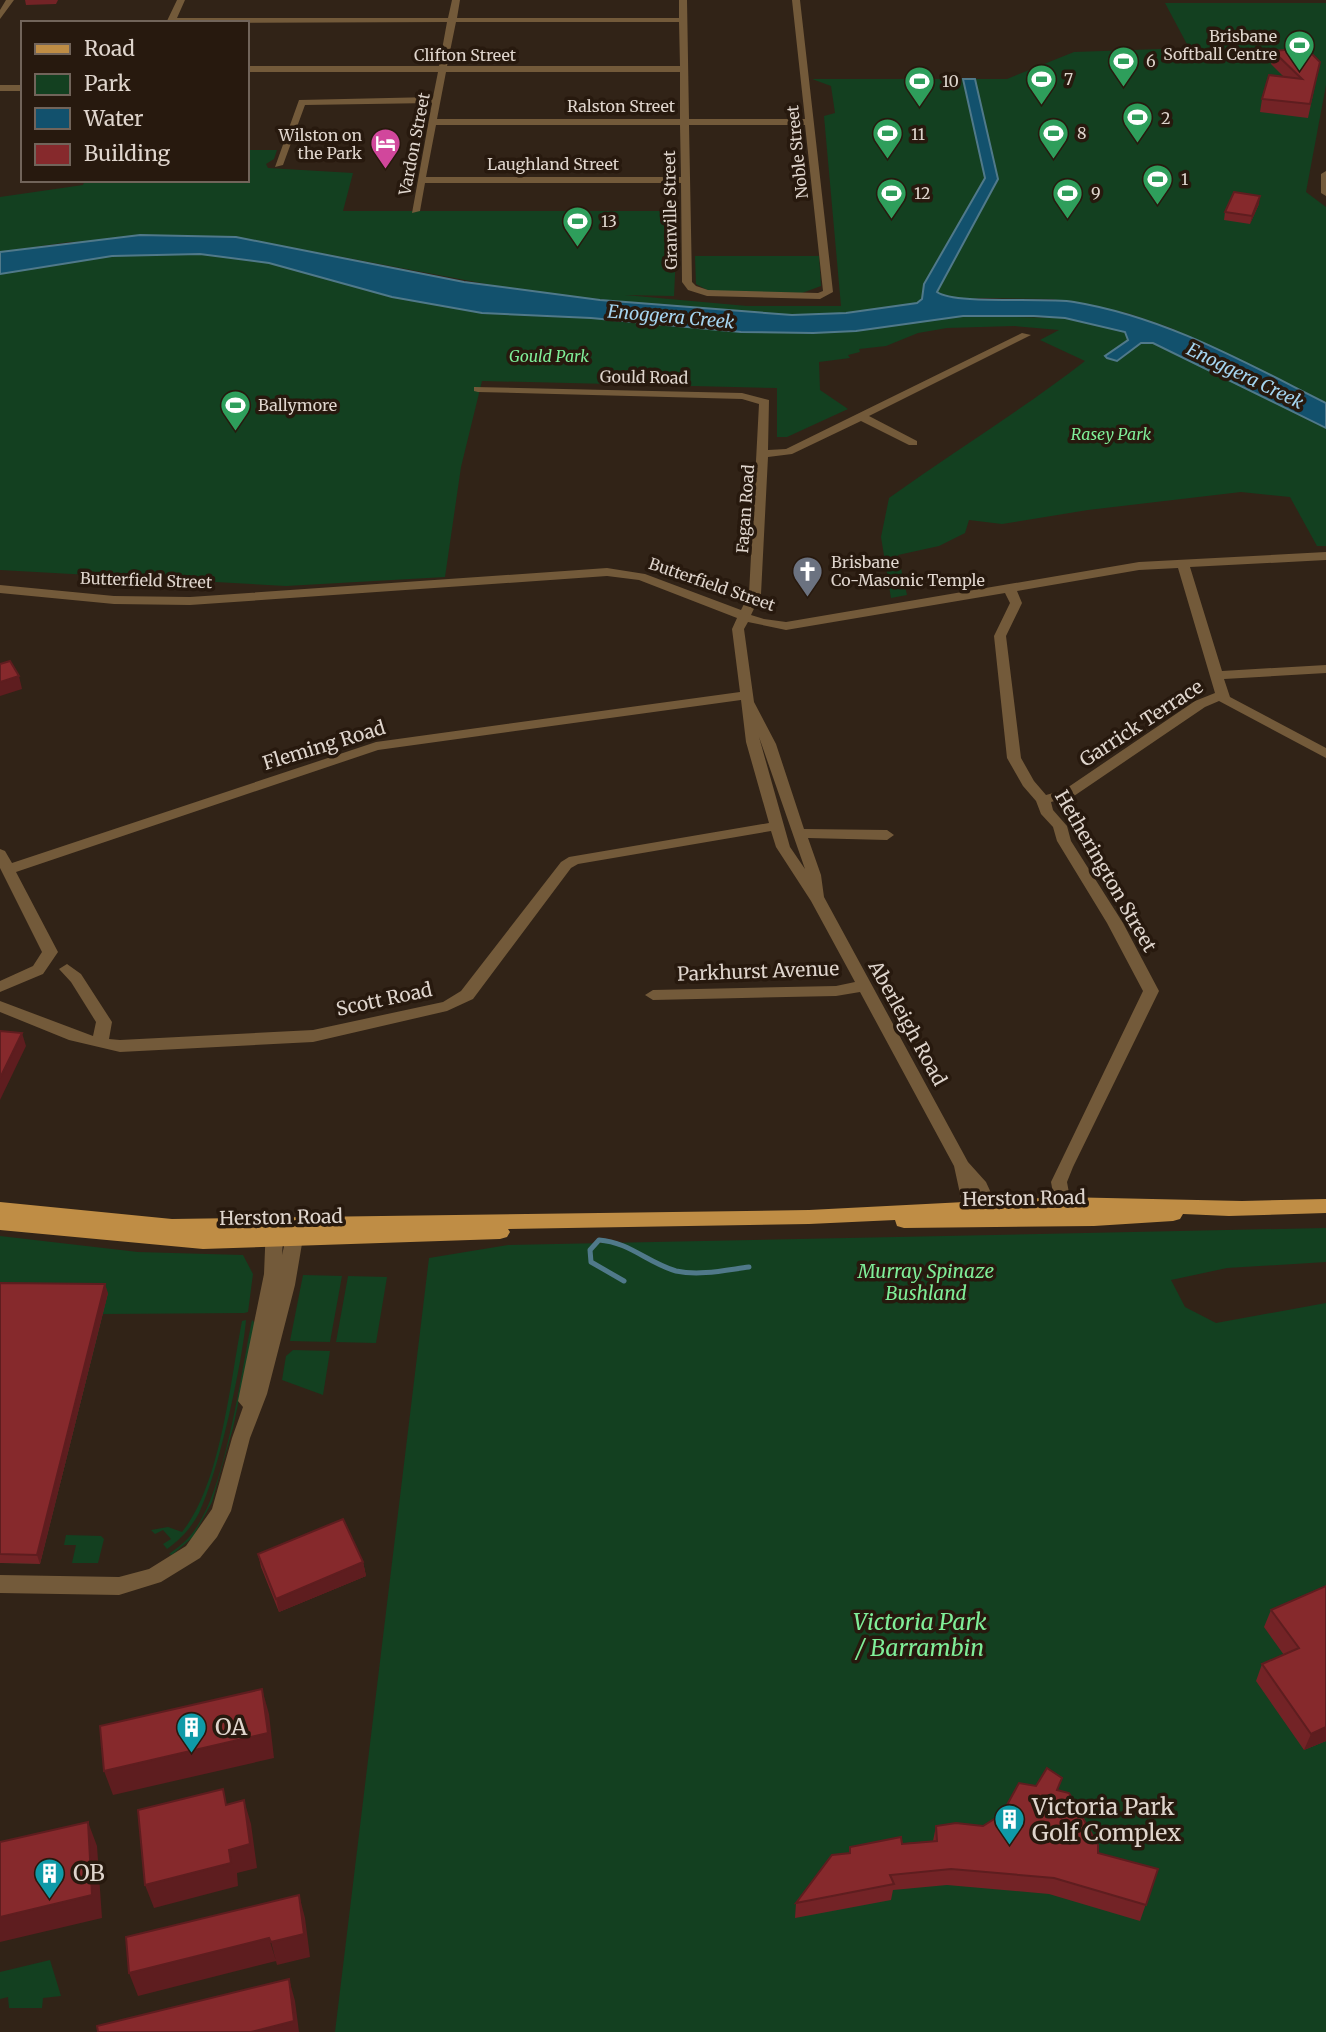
<svg xmlns="http://www.w3.org/2000/svg" width="1326" height="2032" viewBox="0 0 1326 2032" font-family="Merriweather,serif">
  <rect width="100%" height="100%" fill="#312317"/>
  <path fill="#134020" d="M1165,3H1326V85L1306,192L1326,207V403L1171,328L1127,313L1052,299L981,298L836,314H745L528,292L236,237L69,242L0,252V197L83,185L85,180H247V150H277L274,159L266,164L268,168L353,173L343,211H678L674,296L625,295L747,306H841L824,116L835,113L831,86L812,79H1007L1074,52L1189,48Z
    M200,254L269,263L392,297L482,313L591,318L741,332L793,333L856,331L963,316L1065,318L1112,328L1153,343L1326,428V546H1317L1290,497L1241,492L1088,510L1002,524L969,520L965,533L939,546L898,555L907,595L891,598L881,537L889,498C954,451 1022,410 1085,361L1040,340L1059,330L1014,326L947,328L918,333L886,346L859,349L860,352L848,355L850,358L819,362L820,390L848,409L787,437H777V388L482,381L461,467L445,577L286,586L0,570V274L112,256Z
    M695,256H819L821,286L802,293L709,291L696,284Z
    M1326,1228V1262L1227,1268L1171,1280L1185,1307L1216,1323L1326,1303V2032H335L429,1258L508,1245Z
    M0,1236L138,1252L243,1255L253,1274L248,1312L244,1313L103,1314L40,1564L0,1563Z
    M303,1275L342,1276L330,1342L290,1341Z
    M348,1276L387,1277L376,1343L336,1342Z
    M246,1320C242,1364 219,1472 199,1513C191,1528 181,1539 167,1549L163,1544L171,1539L163,1530L155,1534L151,1530L168,1527L182,1532C221,1484 230,1382 242,1321Z
    M252,1320L255,1323L233,1428L212,1502L193,1537L172,1555L169,1554C179,1547 189,1539 196,1528C226,1486 241,1373 252,1320Z
    M293,1350L330,1351L323,1395L282,1380L286,1356Z
    M66,1535L101,1536L104,1539L98,1563H72L76,1545H64Z
    M50,1960L61,1996L43,1998L42,2008H9L8,1997L0,1999V1972Z"/>
  <path fill="#12516d" stroke="#50798a" stroke-width="2" d="M963,79H975L998,179L937,292C954,305 1045,297 1074,302C1165,317 1244,362 1326,403V428L1153,343H1141L1117,361L1107,358L1105,356L1128,340L1125,332L1065,318L1034,316H963L856,331L813,333L741,332L591,318L482,313L392,297L269,263L200,254L112,256L0,274V252L140,235L236,237L464,282L600,300L792,315L846,313L917,303L922,299L924,284L985,178Z"/>
  <g fill="none" stroke-linecap="round" stroke-linejoin="round">
    <path stroke="#50798a" stroke-width="5" d="M624,1281L591,1262L590,1250L599,1240C629,1242 648,1263 676,1271C700,1276 726,1270 749,1267"/>
    <path fill="#735a3a" fill-rule="evenodd" d="M6,0H14L0,19V10Z
      M177,0H185L177,18H448L452,0H460L457,18H679V0H687L689,119H805L792,0H800L833,292L820,299L707,296L688,290L682,282L681,183H425L420,211L412,213L432,103L305,105L283,165L275,167L299,100L433,97L438,72H247V66H439L447,22L166,23ZM456,22H679L680,66H447ZM446,72H680V119H437ZM436,125H680L681,177H426ZM689,125H805L823,291L818,293L708,290L696,286L692,282Z
      M0,85H23V91H0Z
      M1326,171V196L1321,193V174Z
      M1022,333L1031,335L869,416L917,441V445H909L861,421L792,454L768,457L761,594L751,615L764,619L786,622L1139,562L1326,552V560L1190,567L1222,671L1326,665V673L1224,679L1230,697L1326,748V758L1219,701L1205,707L1074,796L1051,802L1053,810L1067,826L1071,841L1123,923L1159,991L1073,1167L1067,1182L1071,1204L1068,1209H1056L1051,1182L1143,991L1107,923L1057,841L1053,827L1041,814L1036,801L1023,786L1007,758L994,636L1010,603L1005,593L786,630L748,622L744,629L754,702L776,744L804,829L887,830L894,835L887,840L808,838L821,875L824,897L968,1162L986,1182L997,1206L994,1211H982L977,1201L976,1212H964L954,1166L860,992L836,996L653,1000L645,995L653,990L836,986L855,982L811,901L776,847L771,831L578,864L571,868L473,999L447,1011L313,1042L120,1052L69,1040L0,1012V1001L93,1036L96,1022L71,982L59,969L67,964L81,974L112,1022L109,1039L120,1040L313,1030L443,1002L461,991L561,862L569,857L769,823L746,742L741,700L378,750L16,872L58,952L43,974L0,992V981L33,966L42,952L0,868V849L5,851L12,863L376,742L740,692L732,629L737,618L639,580L607,576L190,605L114,604L0,593V585L114,596L190,597L607,568L645,574L741,610L749,594L759,404L742,399L478,392L474,391V387L742,393L769,400L768,450L786,449ZM1178,568L1215,693L1195,701L1064,790L1046,795L1034,781L1021,758L1006,636L1022,603L1017,591L1139,570ZM759,737L805,869L790,847Z
      M275,1218L281,1220L284,1225L282,1255L290,1221H302L305,1226L295,1285L267,1394L250,1438L231,1511L217,1537L200,1558L161,1582L119,1595L0,1593V1575L119,1577L149,1569L186,1546L212,1509L232,1438L243,1407L238,1401L264,1274L266,1225L269,1220Z"/>
    <path fill="#bf8d45" fill-rule="evenodd" d="M1062,1197L1242,1201L1326,1199V1213L1229,1216L1183,1214L1180,1219L1173,1221L1094,1226L904,1228L897,1226L895,1220L809,1224L508,1229L510,1232L507,1237L500,1239L203,1249L0,1230V1202L172,1219L809,1210Z"/>
  </g>
  <path fill="#732326" d="M25,0H58L56,4L26,5Z
    M1273,51L1320,62L1308,118L1260,112L1262,99L1284,77L1271,64Z
    M1259,204L1250,224L1224,220L1225,212Z
    M0,1283L108,1293L40,1564L0,1563Z
    M258,1554L363,1562L366,1576L279,1612L261,1567Z
    M1326,1586V1741L1304,1750L1256,1681L1262,1664L1284,1655L1264,1627L1271,1610Z
    M1059,1790L1098,1853L1158,1869L1140,1921L1049,1894L947,1885L893,1890L891,1900L795,1918L796,1903L849,1853L850,1847L933,1841L936,1826H983Z"/>
  <path fill="#5e1d1f" d="M1260,196L1259,204L1250,224L1252,216Z
    M19,676L22,689L0,696V682Z
    M22,1033L26,1046L0,1100V1078Z
    M105,1284L108,1293L40,1564L37,1555Z
    M363,1562L366,1576L279,1612L276,1599Z
    M262,1689L269,1714L274,1758L113,1795L104,1771Z
    M1326,1727V1741L1304,1750L1311,1734Z
    M244,1800L251,1824L257,1868L237,1873L238,1886L154,1908L145,1885L229,1850Z
    M88,1822L97,1846L102,1918L0,1942V1917Z
    M299,1895L305,1918L310,1957L277,1965L271,1942Z
    M269,1938L276,1961L138,1996L129,1973Z
    M289,1979L295,2001L299,2032H251Z"/>
  <path fill="#86292c" stroke="#5e1d1f" stroke-width="2" d="M1306,48L1320,62L1310,104L1262,99L1269,75L1302,79L1273,51Z
    M1234,192L1260,196L1252,216L1225,212Z
    M10,661L19,676L0,682V664Z
    M0,1031L22,1033L0,1078Z
    M0,1283L105,1284L37,1555L0,1554Z
    M343,1519L363,1562L276,1599L258,1554Z
    M1326,1586V1727L1311,1734L1262,1664L1299,1648L1271,1610Z
    M262,1689L268,1733L104,1771L100,1726Z
    M1047,1768L1062,1778L1057,1790L1069,1793L1098,1845V1853L1158,1869L1146,1905L1054,1878L951,1869L890,1875L894,1884L796,1903L832,1855L850,1853V1847L901,1837L902,1844L937,1841L936,1826L956,1823L983,1826L1002,1814L1019,1783L1036,1786Z
    M223,1789L226,1805L244,1800L250,1844L229,1850L231,1863L145,1885L138,1810Z
    M88,1822L92,1895L0,1917V1842Z
    M299,1895L304,1934L271,1942L269,1938L129,1973L126,1937Z
    M289,1979L294,2021L251,2032H98L97,2026Z"/>
  <defs>
    <symbol id="stadium-pin" viewBox="-11 -11 22 30"><path d="M0 17L-7.5 6A9.5 9.5 0 1 1 7.5 6Z" fill="#2e9e5b" stroke="#27190e"/><path d="M0-5a6.5 5 0 1 0 0 10a6.5 5 0 1 0 0-10ZM-3.5-1.8h7v3.6h-7Z" fill="#fff"/></symbol>
    <symbol id="hotel-pin" viewBox="-11 -11 22 30"><path d="M0 17L-7.5 6A9.5 9.5 0 1 1 7.5 6Z" fill="#d1479c" stroke="#27190e"/><path d="M-6-4.5h1.5V1H6V5H4.5V3h-9V5H-6ZM-4 0a1.8 1.8 0 1 1 3.6 0ZM.5 0V-2.5h3Q6-2.5 6 0Z" fill="#fff"/></symbol>
    <symbol id="church-pin" viewBox="-11 -11 22 30"><path d="M0 17L-7.5 6A9.5 9.5 0 1 1 7.5 6Z" fill="#6b7280" stroke="#27190e"/><path d="M-1.2-6h2.4v3.5h3.3v2.4h-3.3V6h-2.4V-.1h-3.3v-2.4h3.3Z" fill="#fff"/></symbol>
    <symbol id="building-pin" viewBox="-11 -11 22 30"><path d="M0 17L-7.5 6A9.5 9.5 0 1 1 7.5 6Z" fill="#0f9aa8" stroke="#27190e"/><path d="M-4-6H4V6H1V3H-1V6H-4ZM-2.5-4.3h1.7v1.8h-1.7ZM.8-4.3h1.7v1.8H.8ZM-2.5-1h1.7V.8h-1.7ZM.8-1h1.7V.8H.8Z" fill="#fff"/></symbol>
  </defs>
  <g fill-rule="evenodd">
    <use href="#stadium-pin" x="1282" y="28" width="35" height="47"/>
    <use href="#stadium-pin" x="1106" y="44" width="35" height="47"/>
    <use href="#stadium-pin" x="1024" y="62" width="35" height="47"/>
    <use href="#stadium-pin" x="902" y="64" width="35" height="47"/>
    <use href="#stadium-pin" x="1120" y="100" width="35" height="47"/>
    <use href="#stadium-pin" x="1036" y="116" width="35" height="47"/>
    <use href="#stadium-pin" x="870" y="116" width="35" height="47"/>
    <use href="#hotel-pin" x="368" y="126" width="35" height="47"/>
    <use href="#stadium-pin" x="1140" y="162" width="35" height="47"/>
    <use href="#stadium-pin" x="874" y="176" width="35" height="47"/>
    <use href="#stadium-pin" x="1050" y="176" width="35" height="47"/>
    <use href="#stadium-pin" x="560" y="204" width="35" height="47"/>
    <use href="#stadium-pin" x="218" y="388" width="35" height="47"/>
    <use href="#church-pin" x="790" y="554" width="35" height="47"/>
    <use href="#building-pin" x="174" y="1710" width="35" height="47"/>
    <use href="#building-pin" x="992" y="1802" width="35" height="47"/>
    <use href="#building-pin" x="32" y="1856" width="35" height="47"/>
  </g>
  <g text-anchor="middle" stroke-width="7" stroke-linejoin="round" paint-order="stroke">
    <g font-size="16" fill="#dfd5cd" stroke="#27190e" text-anchor="start">
      <text x="1277" y="42" text-anchor="end">Brisbane<tspan x="1277" dy="18">Softball Centre</tspan></text>
      <text x="1146" y="67">6</text>
      <text x="1064" y="85">7</text>
      <text x="942" y="87">10</text>
      <text x="1161" y="124">2</text>
      <text x="1077" y="139">8</text>
      <text x="911" y="140">11</text>
      <text x="362" y="141" text-anchor="end">Wilston on<tspan x="362" dy="18">the Park</tspan></text>
      <text x="1181" y="185">1</text>
      <text x="914" y="199">12</text>
      <text x="1091" y="199">9</text>
      <text x="601" y="227">13</text>
      <text x="258" y="411">Ballymore</text>
      <text x="831" y="568">Brisbane<tspan x="831" dy="18">Co-Masonic Temple</tspan></text>
    </g>
    <g font-size="16" fill="#dfd5cd" stroke="#27190e">
      <text x="465" y="61">Clifton Street</text>
      <text x="621" y="112">Ralston Street</text>
      <text transform="translate(414 144) rotate(-79)" y="6">Vardon Street</text>
      <text transform="translate(797 152) rotate(-96)" y="6">Noble Street</text>
      <text x="553" y="170">Laughland Street</text>
      <text transform="translate(670 210) rotate(-91)" y="6">Granville Street</text>
      <text transform="translate(644 377) rotate(1)" y="6">Gould Road</text>
      <text transform="translate(745 509) rotate(-86)" y="6">Fagan Road</text>
      <text transform="translate(146 580) rotate(2)" y="6">Butterfield Street</text>
      <text transform="translate(712 584) rotate(19)" y="6">Butterfield Street</text>
    </g>
    <g font-size="16" font-style="italic" fill="#7fee98" stroke="#27190e">
      <text x="549" y="362">Gould Park</text>
      <text x="1111" y="440">Rasey Park</text>
    </g>
    <g font-size="18" font-style="italic" fill="#a5d5f0" stroke="#27190e">
      <text transform="translate(671 317) rotate(5)" y="6">Enoggera Creek</text>
      <text transform="translate(1245 376) rotate(26)" y="6">Enoggera Creek</text>
    </g>
    <g font-size="19" fill="#dfd5cd" stroke="#27190e">
      <text transform="translate(1141 723) rotate(-33)" y="7">Garrick Terrace</text>
      <text transform="translate(324 745) rotate(-17)" y="7">Fleming Road</text>
      <text transform="translate(1106 871) rotate(60)" y="7">Hetherington Street</text>
      <text transform="translate(758 971) rotate(-2)" y="7">Parkhurst Avenue</text>
      <text transform="translate(384 999) rotate(-12)" y="7">Scott Road</text>
      <text transform="translate(908 1023) rotate(61)" y="7">Aberleigh Road</text>
      <text transform="translate(1024 1198) rotate(-1)" y="7">Herston Road</text>
      <text transform="translate(281 1217) rotate(-1)" y="7">Herston Road</text>
    </g>
    <g font-size="19" font-style="italic" fill="#7fee98" stroke="#27190e">
      <text x="926" y="1278">Murray Spinaze<tspan x="926" dy="22">Bushland</tspan></text>
    </g>
    <g font-size="23" font-style="italic" fill="#7fee98" stroke="#27190e">
      <text x="920" y="1630">Victoria Park<tspan x="920" dy="26">/ Barrambin</tspan></text>
    </g>
    <g font-size="23" fill="#dfd5cd" stroke="#27190e" text-anchor="start">
      <text x="215" y="1735">OA</text>
      <text x="1032" y="1815">Victoria Park<tspan x="1032" dy="26">Golf Complex</tspan></text>
      <text x="73" y="1881">OB</text>
    </g>
  </g>
  <rect x="21" y="21" width="228" height="161" fill="#27190e" stroke="#71645a" stroke-width="2"/>
  <rect x="35" y="44" width="35" height="10" fill="#bf8d45" stroke="#71645a" stroke-width="2"/>
  <text x="84" y="56" font-size="21" fill="#dfd5cd">Road</text>
  <rect x="35" y="74" width="35" height="21" fill="#134020" stroke="#71645a" stroke-width="2"/>
  <text x="84" y="91" font-size="21" fill="#dfd5cd">Park</text>
  <rect x="35" y="108" width="35" height="21" fill="#12516d" stroke="#71645a" stroke-width="2"/>
  <text x="84" y="126" font-size="21" fill="#dfd5cd">Water</text>
  <rect x="35" y="144" width="35" height="21" fill="#86292c" stroke="#71645a" stroke-width="2"/>
  <text x="84" y="161" font-size="21" fill="#dfd5cd">Building</text>
</svg>
